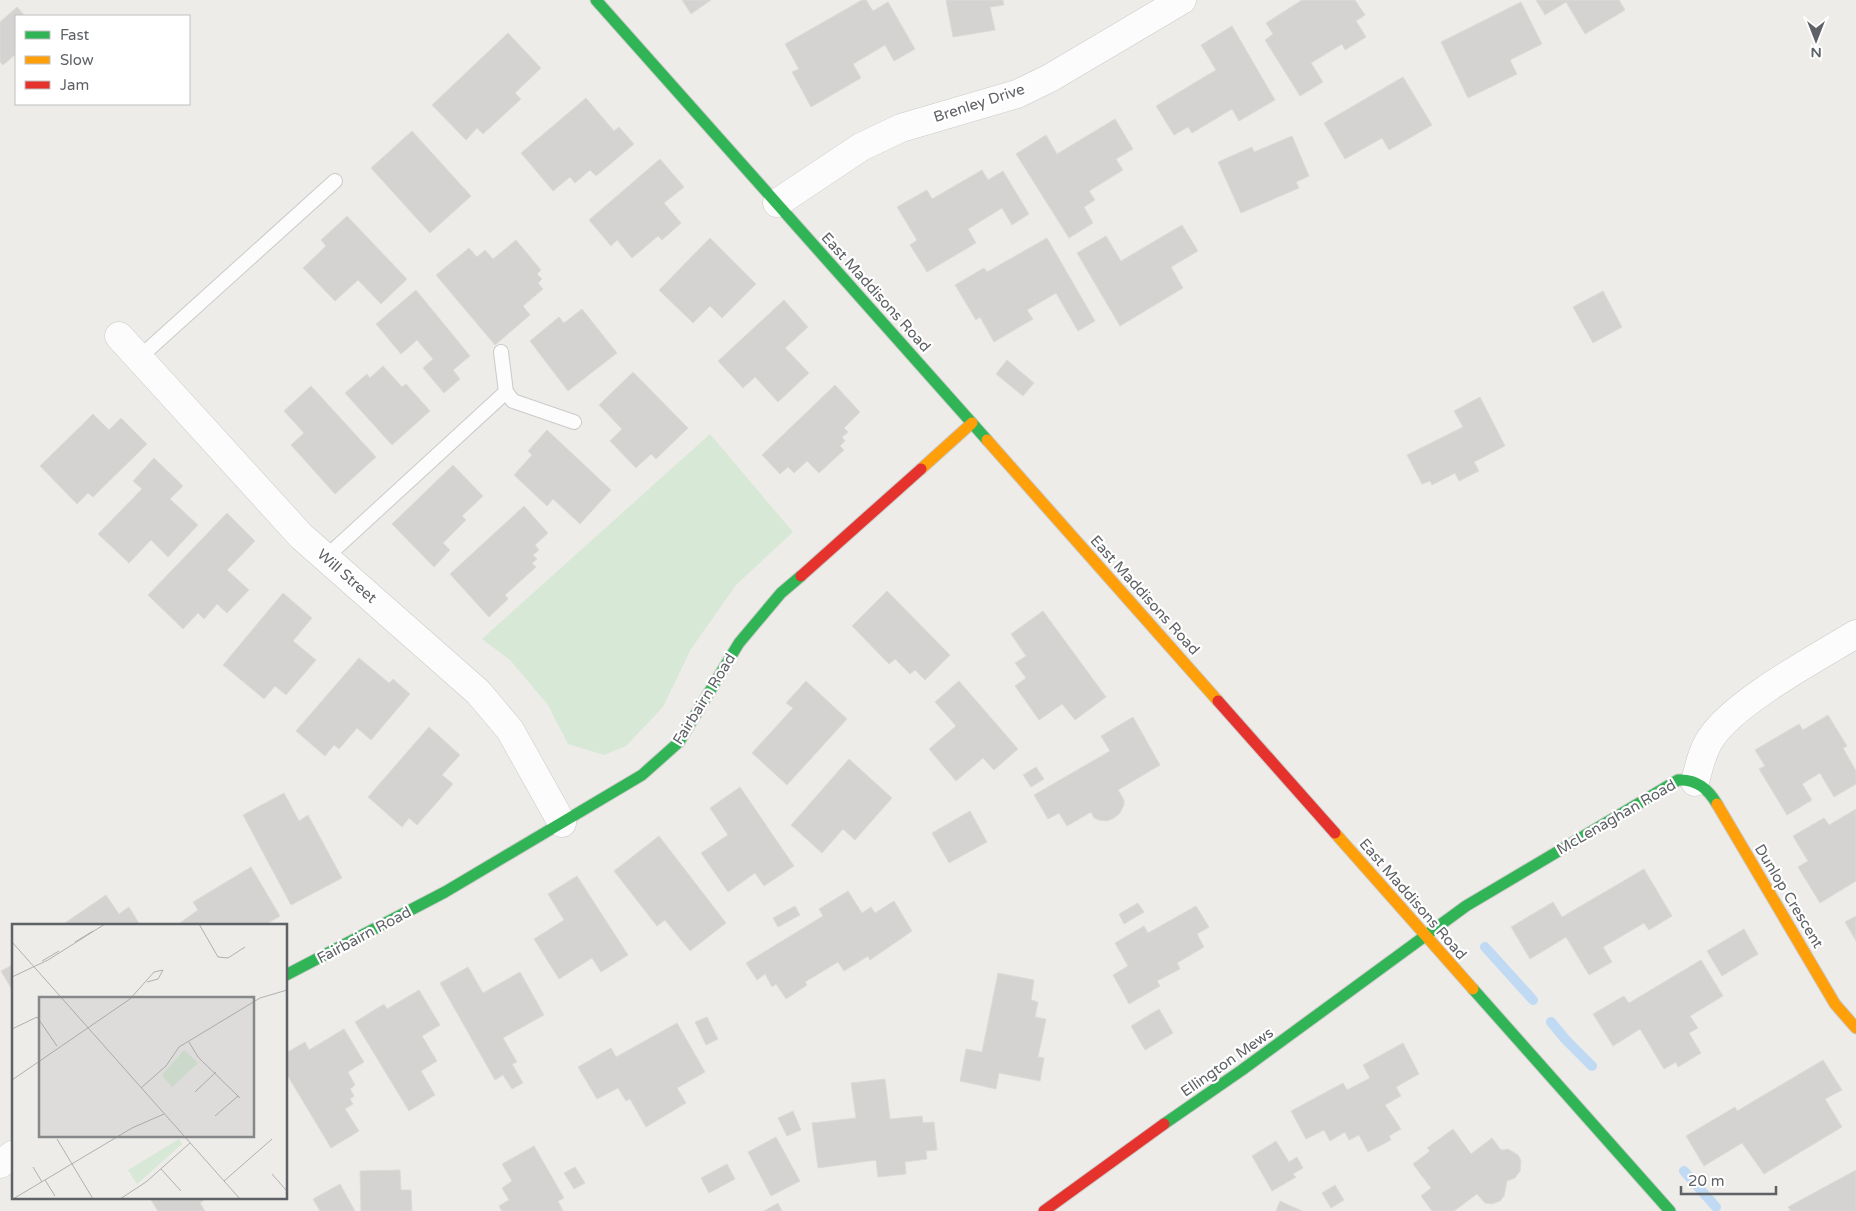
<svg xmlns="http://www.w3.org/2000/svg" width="1856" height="1211" viewBox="0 0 1856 1211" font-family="'Varela Round',sans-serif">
  <rect width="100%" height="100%" fill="#edece8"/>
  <path fill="#d7e8d6" d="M710,434L793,532L736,585L691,649L663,707L626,746L604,755L568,744L548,705L510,660L482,639Z"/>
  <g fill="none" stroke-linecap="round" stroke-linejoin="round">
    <path stroke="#c0daf3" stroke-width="10" d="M1485,947L1533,1000
      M1551,1022L1566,1040L1592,1066
      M1684,1171L1716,1207"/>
  </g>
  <path fill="#d4d3d1" stroke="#dcdbd8" d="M682,0H711L691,14Z
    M862,0H866L873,11L888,2L915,49L894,61L885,45L853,64L861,78L811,107L792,72L799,69L785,44Z
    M946,0H1003L1004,5L990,7L995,30L953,37Z
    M1302,0H1355L1365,15L1356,21L1366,37L1345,50L1342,44L1311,63L1323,82L1300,96L1265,40L1273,34L1266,23Z
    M1536,0H1619L1625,10L1585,34L1566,2L1545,15Z
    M1521,2L1542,44L1510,60L1517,74L1468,98L1441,42Z
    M17,7L25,16H16V54L3,65L0,62V22Z
    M1232,26L1275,100L1239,121L1232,109L1192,133L1188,127L1174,135L1156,106L1216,70L1201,45Z
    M508,33L541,68L515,93L521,99L483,134L477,128L466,140L432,105Z
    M1403,77L1432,125L1389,150L1382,138L1345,159L1324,123Z
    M586,98L614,131L619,127L634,144L596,176L590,170L575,183L570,177L553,191L521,153Z
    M1115,119L1133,149L1116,159L1123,170L1089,191L1095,200L1084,207L1093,223L1069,238L1016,154L1046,135L1057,154Z
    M412,131L471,196L430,233L371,168Z
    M1292,136L1309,176L1296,182L1299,188L1241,213L1218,162L1252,147L1254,152Z
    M660,159L684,187L664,203L681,223L662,240L658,236L632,258L617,240L611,246L589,220Z
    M982,170L988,180L1003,171L1029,214L1012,225L1002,208L968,229L976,243L927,272L910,245L917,240L897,207L927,190L932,199Z
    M347,216L407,279L381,304L358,280L335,301L303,268L326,246L321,240Z
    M1182,225L1198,251L1171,267L1183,288L1120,326L1077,253L1106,236L1121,261Z
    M710,238L756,284L722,318L710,306L693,323L659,290Z
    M1047,238L1095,321L1078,331L1056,293L1027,310L1033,319L994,342L980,317L976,320L955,285L984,268L987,272Z
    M516,240L541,270L537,274L542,279L538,283L543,289L523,306L530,315L495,345L436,275L469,248L477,257L485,250L493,259Z
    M416,290L470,356L453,370L460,379L444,393L423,368L433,359L417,340L401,354L376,324Z
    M1603,291L1622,327L1593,343L1573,307Z
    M784,300L808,327L785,348L809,373L778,402L755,377L743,388L718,361Z
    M582,309L617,353L568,391L530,341L559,317L564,323Z
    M1007,360L1034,383L1023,396L996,374Z
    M383,366L402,387L406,384L430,411L392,445L345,393L367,374L370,378Z
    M633,372L688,428L656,459L651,454L636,468L610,441L622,429L599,405Z
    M835,385L860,412L844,428L848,432L842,437L845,441L840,446L844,450L819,473L807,461L794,473L788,467L780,474L762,455Z
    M311,386L376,457L335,494L291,445L304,433L284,411Z
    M1480,397L1505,446L1474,462L1479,471L1459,481L1455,473L1432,485L1430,481L1422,484L1407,455L1463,427L1454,411Z
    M93,414L109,430L121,418L147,444L93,497L88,493L77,504L40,466Z
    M547,430L611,490L580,524L553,499L547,506L514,475L532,455L528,451Z
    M154,458L183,486L170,499L198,525L168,557L151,540L129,563L98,534L142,489L133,481Z
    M453,465L483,496L462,516L466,520L443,543L450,550L434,567L392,524Z
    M524,506L548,533L535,545L539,550L533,555L537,559L532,563L536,567L505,595L508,599L489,617L450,574Z
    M227,513L255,541L227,570L249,590L227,613L217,604L204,619L198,613L183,629L148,595Z
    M887,591L950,655L925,680L915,670L910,674L895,659L889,664L852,626Z
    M283,593L312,618L293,641L316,660L286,695L275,686L264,699L223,665Z
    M1043,611L1106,697L1075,720L1062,704L1039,720L1015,686L1026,678L1015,663L1026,656L1011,634Z
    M359,658L389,683L393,679L410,694L371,740L357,728L339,749L334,745L325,756L296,731Z
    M806,681L847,719L787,785L752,753L793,708L786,703Z
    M959,681L1018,749L994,770L983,758L956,781L929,749L956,726L935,702Z
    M1828,715L1847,746L1843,748L1856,771V784L1834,797L1820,773L1802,784L1812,800L1787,815L1759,769L1765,766L1755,750L1799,724L1803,730Z
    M1133,717L1160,765L1118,790L1124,800V805L1120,813L1114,818L1107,821L1099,820L1094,818L1091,812L1067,826L1059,813L1048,819L1034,795L1110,751L1101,736Z
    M429,727L460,755L442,775L453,784L417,825L409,818L402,827L368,797Z
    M849,759L892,798L855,840L843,829L822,853L791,825Z
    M1036,767L1044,779L1031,787L1023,775Z
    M740,787L794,866L764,886L755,873L728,892L701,853L728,835L710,808Z
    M284,793L299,821L308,815L342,878L291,905L243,815Z
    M1856,809V881L1820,903L1798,867L1808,861L1793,836L1824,818L1829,825Z
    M970,811L987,842L949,863L932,833Z
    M659,836L726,923L690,951L665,920L657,926L614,871Z
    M251,867L280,916L265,925H177L198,910L193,902Z
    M1644,869L1672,916L1649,930L1644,923L1603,947L1612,962L1589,975L1566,937L1530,959L1511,927L1553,902L1562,917Z
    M577,876L628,955L601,972L592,958L559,979L534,939L564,920L548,894Z
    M848,891L862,913L871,907L875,913L894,901L912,931L870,960L868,956L844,971L838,962L805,982L807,985L786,999L776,984L772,987L765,974L757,980L746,963L823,916L819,909Z
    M106,895L119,914L129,907L140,925H62Z
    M1138,903L1144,912L1124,924L1119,914Z
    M795,906L800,915L778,927L773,918Z
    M1196,906L1209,927L1197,934L1204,947L1177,963L1180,969L1157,981L1160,986L1129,1004L1113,975L1128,966L1115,943L1144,926L1148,933Z
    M1856,916V941L1845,922Z
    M1744,929L1758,954L1722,976L1707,951Z
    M1701,960L1723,996L1690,1016L1698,1028L1689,1033L1701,1053L1678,1067L1676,1062L1664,1069L1640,1029L1613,1046L1593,1014L1624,996L1629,1003Z
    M14,964V993L1,971Z
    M468,967L483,993L520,972L544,1015L503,1038L517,1062L512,1064L523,1083L512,1089L503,1075L495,1080L440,983Z
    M998,973L1034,980L1031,1000L1038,1002L1035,1017L1046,1019L1038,1057L1044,1058L1040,1081L999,1073L996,1089L960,1081L966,1049L982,1052Z
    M419,990L440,1025L422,1036L437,1061L421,1071L435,1095L409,1111L355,1022L384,1004L387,1009Z
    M1159,1009L1173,1033L1145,1050L1131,1026Z
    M707,1017L718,1039L706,1045L695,1022Z
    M677,1023L705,1072L677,1088L686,1103L646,1127L630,1099L626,1101L618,1088L597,1099L578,1067L611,1048L616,1057Z
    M344,1029L364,1062L348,1072L355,1085L350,1089L354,1096L350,1099L353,1104L345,1109L359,1131L331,1148L286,1073V1053L305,1042L309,1050Z
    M1403,1043L1419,1074L1396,1087L1401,1096L1385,1105L1401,1129L1389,1136L1391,1140L1368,1152L1359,1135L1349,1140L1345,1132L1330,1141L1324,1130L1306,1139L1291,1111L1343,1083L1347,1090L1370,1078L1363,1065Z
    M1823,1060L1842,1090L1825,1099L1842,1127L1764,1174L1742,1143L1704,1166L1686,1136L1735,1107L1737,1111Z
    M885,1079L890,1119L922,1116L923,1123L934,1122L937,1150L926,1151L927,1159L905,1162L906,1174L878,1177L876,1160L818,1168L812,1123L856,1118L851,1083Z
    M793,1111L801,1130L787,1136L778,1118Z
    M1453,1129L1471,1154L1492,1138L1501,1150L1508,1149L1518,1155L1521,1161L1520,1171L1515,1178L1507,1181L1504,1196L1500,1201L1492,1204L1485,1203L1477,1194L1454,1211H1432L1421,1196L1431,1188L1413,1164L1430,1151L1427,1148Z
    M776,1137L800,1181L771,1196L748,1152Z
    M1276,1141L1289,1162L1297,1157L1303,1168L1293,1174L1296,1177L1272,1191L1252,1156Z
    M534,1146L564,1198L558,1201L563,1211H502L499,1206L509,1200L502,1188L512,1181L502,1164Z
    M727,1164L735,1179L709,1193L701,1178Z
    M575,1167L585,1183L574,1189L564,1173Z
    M400,1170L401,1190H411L412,1211H361L360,1171Z
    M1856,1170V1211H1791L1788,1207Z
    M340,1184L355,1211H320L313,1199Z
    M1335,1185L1344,1200L1331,1208L1322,1193Z
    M149,1197H208L200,1203L205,1211H158Z
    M1280,1201L1302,1211H1276Z
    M778,1203L782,1211H764Z"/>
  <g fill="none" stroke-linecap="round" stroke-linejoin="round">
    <defs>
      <path id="lane" d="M501,352L506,392L513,401L574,422
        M140,357L335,181
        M325,558L506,392"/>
      <path id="street" d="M777,203L861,147L901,128L1017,94L1050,78L1182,0
        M119,336L301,536L478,692L510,730L562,823
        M1695,782C1699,767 1702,751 1711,738C1734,702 1818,657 1856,634
        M0,1164L14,1154"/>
      <path id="fast" d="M596,0L987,440
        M286,975L445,892L642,775L679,742L739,643L781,593L801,576
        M1473,989L1670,1211
        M1164,1124L1242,1070L1466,906L1678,780C1697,779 1708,789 1717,804"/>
      <path id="slow" d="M987,440L1218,701
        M921,469L972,423
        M1717,804L1835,1004L1856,1028
        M1335,833L1473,989"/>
      <path id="jam" d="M801,576L921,469
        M1218,701L1335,833
        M1044,1211L1164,1124"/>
    </defs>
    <use href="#lane" stroke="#cacaca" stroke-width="16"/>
    <use href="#street" stroke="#cacaca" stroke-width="29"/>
    <use href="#fast" stroke="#cacac9" stroke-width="13"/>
    <use href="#slow" stroke="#cacac9" stroke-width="13"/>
    <use href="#jam" stroke="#cacac9" stroke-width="13"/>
    <use href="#lane" stroke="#fcfcfc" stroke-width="14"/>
    <use href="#street" stroke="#fcfcfc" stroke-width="28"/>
    <use href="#fast" stroke="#30b455" stroke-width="11"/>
    <use href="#slow" stroke="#ff9f0a" stroke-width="11"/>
    <use href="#jam" stroke="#e5322d" stroke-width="11"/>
  </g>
  <g text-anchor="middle" stroke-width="4.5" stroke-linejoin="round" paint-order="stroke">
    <g font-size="15" fill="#5e6165" stroke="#fff">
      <text transform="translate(979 103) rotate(-18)" y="5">Brenley Drive</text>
      <text transform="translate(876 292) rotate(48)" y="5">East Maddisons Road</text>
      <text transform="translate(347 576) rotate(41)" y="5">Will Street</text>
      <text transform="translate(1145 595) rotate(48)" y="5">East Maddisons Road</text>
      <text transform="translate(704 699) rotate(-58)" y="5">Fairbairn Road</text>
      <text transform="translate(1616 817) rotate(-30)" y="5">McLenaghan Road</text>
      <text transform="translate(1789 896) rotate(59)" y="5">Dunlop Crescent</text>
      <text transform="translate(1413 899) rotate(49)" y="5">East Maddisons Road</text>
      <text transform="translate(364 935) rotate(-28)" y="5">Fairbairn Road</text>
      <text transform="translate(1227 1062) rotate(-35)" y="5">Ellington Mews</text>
    </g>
  </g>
  <g transform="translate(12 924)">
    <rect width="275" height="275" fill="#edece8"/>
    <path d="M172,126L186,139L160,163L150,151ZM167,215L170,220L125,260L116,246Z" fill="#d7e8d6"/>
    <path fill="none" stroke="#b0b0b0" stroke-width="1" d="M187,0L206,33L216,34L233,23M0,18L228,275M63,18L81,7M30,37L47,27M0,53L36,36L93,0M0,105L25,93L45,122M177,118L186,133L228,174M0,156L118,75L142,48L151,46L146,55L135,58M129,164L154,142L167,123L248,74L275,66M183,168L204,148M203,192L226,172M45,215L81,275M21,243L30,258M149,245L169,267M260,250L274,266M33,256L43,272M212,257L260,215M1,275L120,204L152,190M108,275L134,258L178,219"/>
    <path fill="#86888a" fill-opacity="0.15" stroke="#86888a" stroke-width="2.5" d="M27,73H242V213H27Z"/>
    <rect width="275" height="275" fill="none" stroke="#5e6165" stroke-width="2.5"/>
  </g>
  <rect x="15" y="15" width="175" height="90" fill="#ffffff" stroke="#bfc0c1"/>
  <rect x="25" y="31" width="25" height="8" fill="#30b455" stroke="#bfc0c1"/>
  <text x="60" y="40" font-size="15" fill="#5e6165">Fast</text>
  <rect x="25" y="56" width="25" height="8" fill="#ff9f0a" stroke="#bfc0c1"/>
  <text x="60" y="65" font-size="15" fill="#5e6165">Slow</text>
  <rect x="25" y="81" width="25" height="8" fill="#e5322d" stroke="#bfc0c1"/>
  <text x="60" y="90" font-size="15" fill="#5e6165">Jam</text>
  <g transform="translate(1816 40) rotate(180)" stroke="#ffffff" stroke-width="4" paint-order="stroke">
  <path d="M0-4L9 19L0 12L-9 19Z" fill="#5e6165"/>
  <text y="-8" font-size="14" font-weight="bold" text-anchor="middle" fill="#5e6165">N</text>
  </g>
  <path d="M1681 1186v8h95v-8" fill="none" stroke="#5e6165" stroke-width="2.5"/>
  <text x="1688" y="1186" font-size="15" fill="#5e6165" stroke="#ffffff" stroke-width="4" paint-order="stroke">20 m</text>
</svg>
